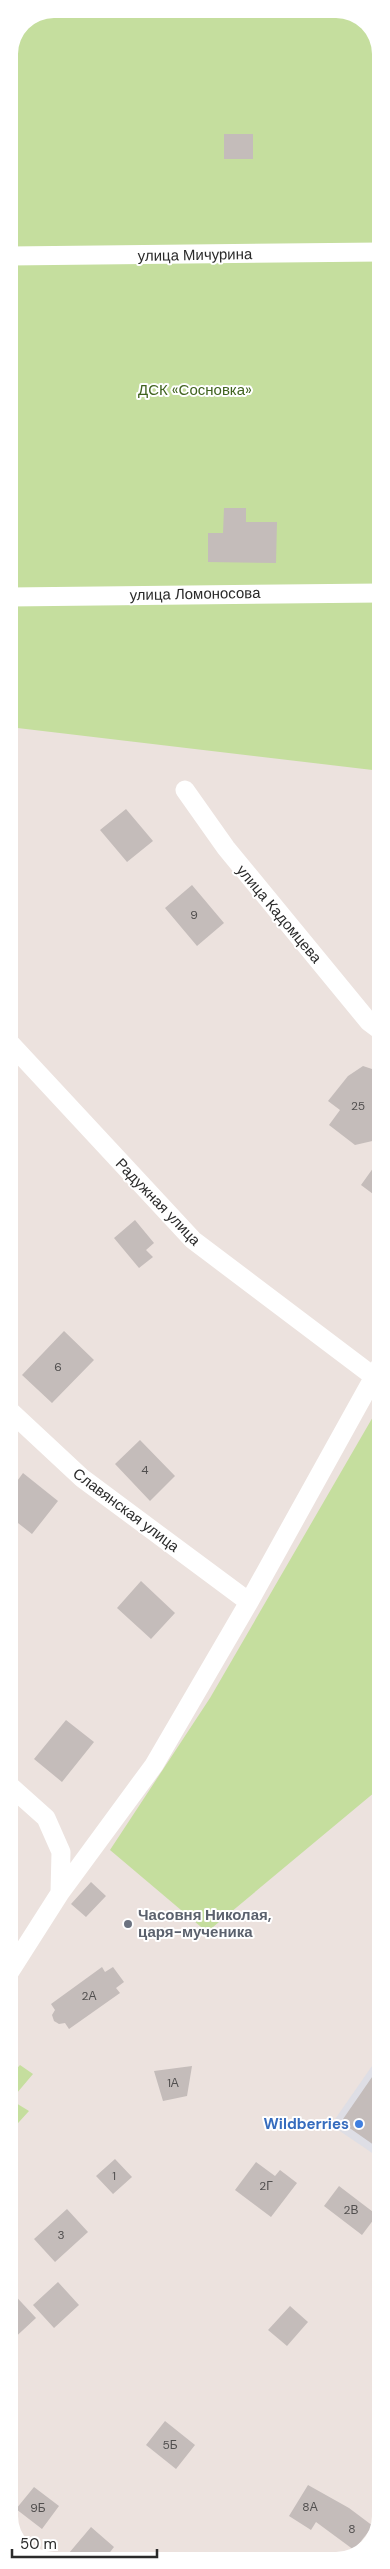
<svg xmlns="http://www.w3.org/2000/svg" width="390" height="2569" viewBox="0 0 390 2569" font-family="'DM Sans',sans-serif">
  <rect width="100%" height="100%" fill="#ece2de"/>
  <path fill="#dedee5" d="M381,2053V2159L331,2125Z"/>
  <path fill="#c5de9e" d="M53,9H342L368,22L381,48V771L9,727V53L22,22Z
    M381,1403V1787L207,1932L110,1850L210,1698Z
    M20,2065L33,2074L11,2100L29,2111L9,2133V2077Z"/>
  <path fill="#c4bcba" d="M224,134H253V159H224Z
    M224,508H246V522H277L276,563L208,562V533H223Z
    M126,809L153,841L127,862L100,830Z
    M192,885L224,923L197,946L165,908Z
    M363,1066L381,1072V1139L355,1145L329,1125L340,1110L328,1101L348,1076Z
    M381,1157V1200L361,1185Z
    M135,1220L154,1243L146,1250L153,1257L139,1268L114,1238Z
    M64,1331L94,1360L52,1403L22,1375Z
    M140,1440L175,1476L150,1501L115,1464Z
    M23,1473L58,1501L32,1534L9,1516V1492Z
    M141,1581L175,1613L151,1639L117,1608Z
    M66,1720L94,1742L62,1782L34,1759Z
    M91,1882L106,1896L86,1917L71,1904Z
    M102,1967L105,1972L113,1967L124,1982L116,1988L120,1993L69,2029L65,2023L59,2024L54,2021L52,2015L55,2010L51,2004Z
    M381,2064V2150L341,2122Z
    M192,2066L187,2096L163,2101L154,2071Z
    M115,2159L132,2177L113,2194L96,2176Z
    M256,2162L275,2176L280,2170L297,2183L271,2217L235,2190Z
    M339,2186L377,2215L362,2235L324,2206Z
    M67,2209L88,2232L55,2262L34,2239Z
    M58,2282L79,2305L54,2328L33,2305Z
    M9,2289L36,2318L9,2343Z
    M290,2306L308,2322L287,2346L268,2330Z
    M165,2421L195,2445L176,2469L146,2445Z
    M308,2485L349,2508L373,2526L354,2550L316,2522L311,2530L289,2516Z
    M34,2487L59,2506L42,2529L16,2509Z
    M91,2527L114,2547L104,2560H77L69,2553Z"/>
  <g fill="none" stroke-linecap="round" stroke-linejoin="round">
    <path stroke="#fff" stroke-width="19" d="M9,256L381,252
      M9,597L381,593
      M185,790L226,848L369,1022L381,1031
      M9,1042L193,1240L373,1376
      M9,1410L82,1478L249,1602
      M9,1785L46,1818L61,1852L60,1893
      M9,1973L60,1893L154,1765L249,1602L381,1364"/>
  </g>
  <circle fill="#6b7280" stroke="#fff" stroke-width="2" cx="128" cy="1924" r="5"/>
  <circle fill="#3f7fe0" stroke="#fff" stroke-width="2" cx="359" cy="2124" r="5"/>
  <g text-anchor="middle" stroke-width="4" stroke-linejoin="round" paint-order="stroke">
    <g font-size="12" fill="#514f4f">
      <text x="194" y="919">9</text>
      <text x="358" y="1110">25</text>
      <text x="58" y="1371">6</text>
      <text x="145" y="1474">4</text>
      <text x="89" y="2000">2А</text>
      <text x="173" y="2087">1А</text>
      <text x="114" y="2180">1</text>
      <text x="266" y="2190">2Г</text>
      <text x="351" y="2214">2В</text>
      <text x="61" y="2239">3</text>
      <text x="170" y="2449">5Б</text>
      <text x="310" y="2511">8А</text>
      <text x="38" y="2512">9Б</text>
      <text x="352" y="2533">8</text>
    </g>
    <g font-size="15" fill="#2b2b2b" stroke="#fff">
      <text transform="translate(195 255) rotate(-1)" y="5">улица Мичурина</text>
      <text transform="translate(195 594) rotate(-1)" y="5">улица Ломоносова</text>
      <text transform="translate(279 914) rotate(50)" y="5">улица Кадомцева</text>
      <text transform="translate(158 1202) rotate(46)" y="5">Радужная улица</text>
      <text transform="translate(126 1510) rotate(37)" y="5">Славянская улица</text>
    </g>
    <g font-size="15" fill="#40631f" stroke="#fff">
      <text x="195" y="395">ДСК «Сосновка»</text>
    </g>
    <g font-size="15" font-weight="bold" fill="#5b616d" stroke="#fff" text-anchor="start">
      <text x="138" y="1920">Часовня Николая,<tspan x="138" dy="17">царя-мученика</tspan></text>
    </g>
    <g font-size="15" font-weight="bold" fill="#366cbe" stroke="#fff" text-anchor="end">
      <text x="349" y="2129">Wildberries</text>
    </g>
  </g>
  <path d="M0 0H390V2569H0ZM54 18H336A36 36 0 0 1 372 54V2516A36 36 0 0 1 336 2552H54A36 36 0 0 1 18 2516V54A36 36 0 0 1 54 18Z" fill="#fff" fill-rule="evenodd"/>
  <path d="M12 2549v8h145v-8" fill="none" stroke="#2b2b2b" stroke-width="2.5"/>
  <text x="20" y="2549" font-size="15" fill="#2b2b2b" stroke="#ffffff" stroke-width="4" paint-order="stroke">50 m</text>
</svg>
